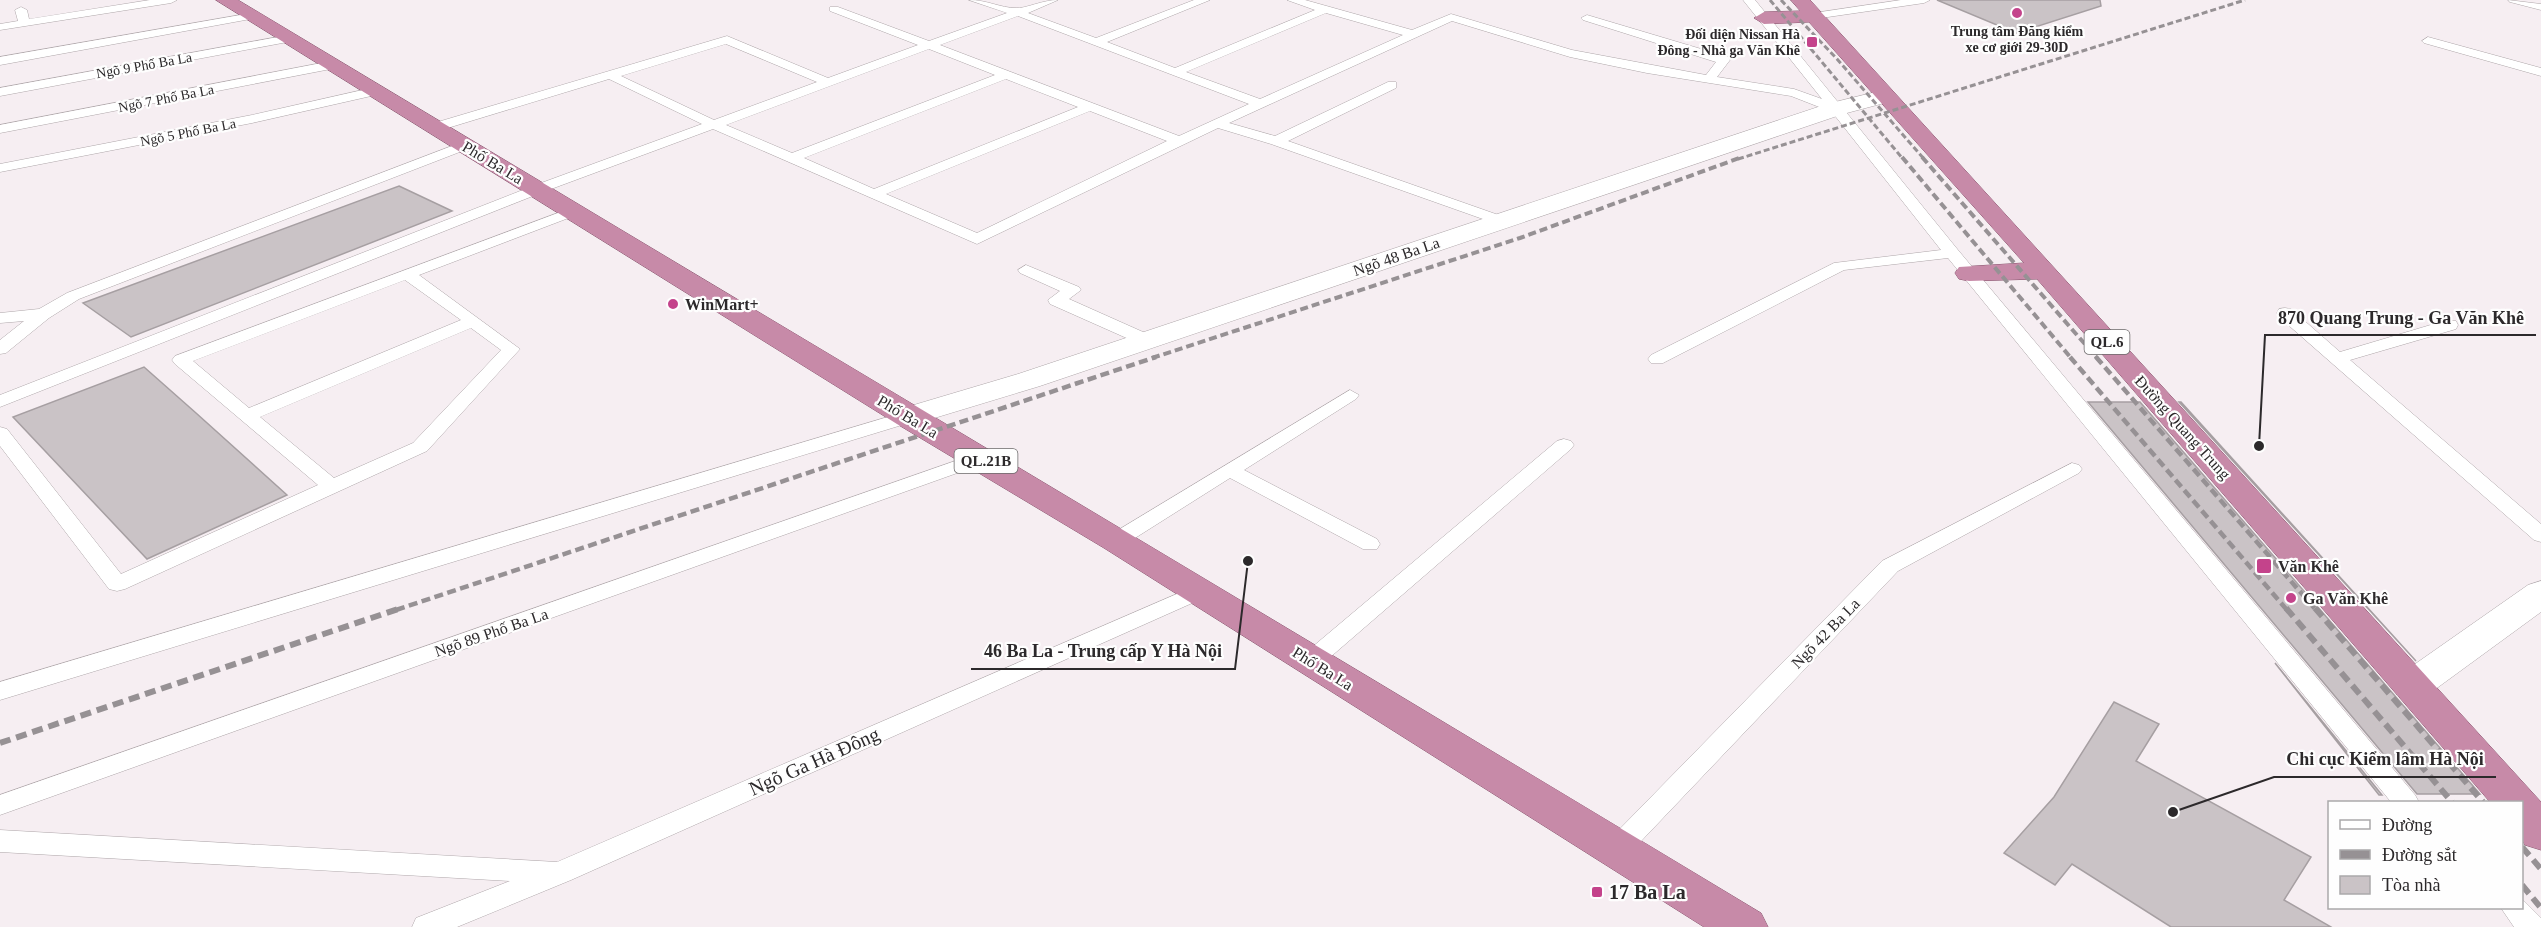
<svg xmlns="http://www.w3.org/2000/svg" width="2541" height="927" viewBox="0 0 2541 927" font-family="Georgia,serif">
  <rect width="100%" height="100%" fill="#f6eef2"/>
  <path fill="#cac3c6" stroke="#a69fa2" stroke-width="1.5" d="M1937,0H2100L2101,6L2016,33Z
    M399,186L452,211L131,337L83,303Z
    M144,367L196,413L287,495L147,559L13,417Z
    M2088,402H2140L2480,794H2417Z
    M2179,402H2181L2416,661Z
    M2275,663L2382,795H2379Z
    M2114,702L2159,724L2136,761L2311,857L2284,900L2331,927H2171L2072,864L2055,885L2004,853L2054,797Z"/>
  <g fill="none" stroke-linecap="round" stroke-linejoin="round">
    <defs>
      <path id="service" d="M150,0H177L171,3L0,30V24L18,21L15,10L21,7L27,10L29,19Z
        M969,0C988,0 1000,8 1016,8C1025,9 1042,0 1058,0L1028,13L1096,38L1194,0H1210L1107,42L1175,68L1315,10L1287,0H1305L1412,30L1451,14L1572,50L1706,75L1716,62L1583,20L1581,18L1587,15L1728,57L1730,60L1717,77L1794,89L1822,99L1743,0H1755L1958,250L2415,795L2419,802H2391L1948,258L1844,270L1663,363H1651L1648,359L1651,355L1834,263L1941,250L1832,112L1791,96L1647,73L1570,57L1452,21L1229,123L1275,136L1388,82H1396V88L1288,141L1507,218L1510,221L1507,224H1497L1271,144L1218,128L977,244L713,129L543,192L0,407V395L533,186L702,124L609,79L441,130H431V124L727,36L828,78L918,45L830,11V7H838L929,41L1007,13ZM1326,13L1403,35L1260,99L1186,72ZM1018,16L1249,104L1179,136L940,45ZM726,44L817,82L714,120L621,76ZM929,49L995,75L792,153L726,125ZM1006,79L1078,107L874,189L804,158ZM1090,111L1167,141L977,233L886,194Z
        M1901,0H1930L1924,3L1814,19L1808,16L1814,13Z
        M2508,0L2541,4V10L2510,2Z
        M252,13L258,16L256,18L0,65V57Z
        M289,35L295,39L293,41L0,96V88Z
        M2428,37L2541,68V76L2424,43L2422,41Z
        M332,61L336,62V68L0,133V125Z
        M376,87L380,88V94L252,123L0,172V164L252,115Z
        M465,141L470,142V148L79,299L49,318L6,353L0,354V340L24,321L0,323V313L39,309L67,293Z
        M574,207L581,211L579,214L419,275L520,349L427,451L125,589L117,591L109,589L0,446V427L7,429L121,574L318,485L175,364L172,360L175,356ZM405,280L461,320L249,408L193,361ZM471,328L501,350L413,443L334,478L260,417Z
        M1026,265L1079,287L1081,290L1069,299L1152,336L1155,340L1152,344H1140L1050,304L1048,300L1060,291L1020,273L1018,270Z
        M2285,308L2291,309L2340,352L2444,321H2456L2458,325L2456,329L2350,360L2541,524V542L2534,540L2279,317L2277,313L2279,309Z
        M1350,390L1359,395L1356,399L1244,470L1377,539L1380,544L1377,549H1363L1230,478L1124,545H1110L1107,540L1110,535Z
        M908,411L915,413L917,417L915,421L0,700V682Z
        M1564,439L1571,441L1574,445L1571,449L1320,666L1312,668L1304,666L1300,660L1304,654L1557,441Z
        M981,452L988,454L991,458L988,462L0,815V795Z
        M2072,463L2079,465L2082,469L2079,473L1898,571L1626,857L1617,860L1608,857L1604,849L1608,841L1882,561Z
        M1200,584L1208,586L1211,591L1208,596L571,880L457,927H412L416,918L510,881L0,852V830L557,862Z
        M2522,899L2541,918V927H2514L2501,908H2522Z"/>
      <path id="minor" d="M1884,90L1892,91L1895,96L1892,101L1843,114L1040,386L908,426L897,424L892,417L897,410L1018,374L1827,104Z"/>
      <path id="tertiary" d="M2541,581V612L2426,696L2412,701L2398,696L2392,686L2398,676L2528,585Z"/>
      <path id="trunk" d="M216,0H238C745,305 1254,607 1761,913L1768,927H1704L1104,548L897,424Z
        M1791,0H1810L2541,802V850L2525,845L2522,840V802H2490L2037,279L1969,281L1959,279L1955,273L1959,267L2024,263L1809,22L1764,24L1754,18L1764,12L1800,11Z"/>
    </defs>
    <use href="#service" stroke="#aea6a9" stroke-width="1"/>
    <use href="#minor" stroke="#aea6a9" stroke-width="1"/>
    <use href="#tertiary" stroke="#aea6a9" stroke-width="1"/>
    <use href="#trunk" stroke="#88556e" stroke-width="1"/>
    <use href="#service" fill="#fff" fill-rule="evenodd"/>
    <use href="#minor" fill="#fff" fill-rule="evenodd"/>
    <use href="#tertiary" fill="#fff" fill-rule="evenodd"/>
    <use href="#trunk" fill="#c78aa8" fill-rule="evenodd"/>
    <path stroke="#969194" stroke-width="3" stroke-dasharray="6 3" stroke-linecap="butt" d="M1770,0L1903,159
      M1781,0L1837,59L1924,159
      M1738,159L2245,0"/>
    <path stroke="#969194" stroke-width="4" stroke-dasharray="8 4" stroke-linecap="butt" d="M1902,157L2071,358
      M1922,157L2097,358
      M1152,358L1520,238L1742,157"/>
    <path stroke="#969194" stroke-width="4.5" stroke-dasharray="9 4.5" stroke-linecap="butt" d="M2070,357L2287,610
      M2096,357L2316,610
      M396,610L1156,357"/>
    <path stroke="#969194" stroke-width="6" stroke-dasharray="11 6" stroke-linecap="butt" d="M2286,608L2452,802
      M2315,608L2483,802
      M0,743L401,608
      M2522,847L2541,869
      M2522,885L2541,908"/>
  </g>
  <g fill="#c4438b" stroke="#fefefe" stroke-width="2">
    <circle cx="2017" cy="13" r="6"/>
    <rect x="1806" y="36" width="12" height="12" rx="3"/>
    <circle cx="673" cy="304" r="6"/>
    <rect x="2256" y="558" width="16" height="16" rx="3"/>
    <circle cx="2291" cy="598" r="6"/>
    <rect x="1591" y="886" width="12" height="12" rx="3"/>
  </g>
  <g text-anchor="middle" stroke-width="4.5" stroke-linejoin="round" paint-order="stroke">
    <g font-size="14" font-weight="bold" fill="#2c292b" stroke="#fefefe">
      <text x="2017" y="36">Trung tâm Đăng kiểm<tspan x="2017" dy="16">xe cơ giới 29-30D</tspan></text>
      <text x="1800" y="39" text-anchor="end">Đối diện Nissan Hà<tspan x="1800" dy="16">Đông - Nhà ga Văn Khê</tspan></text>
    </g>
    <g font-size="14" fill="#2c292b" stroke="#fefefe">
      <text transform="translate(144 65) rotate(-10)" y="5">Ngõ 9 Phố Ba La</text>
      <text transform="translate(166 98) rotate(-11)" y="5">Ngõ 7 Phố Ba La</text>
      <text transform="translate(188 132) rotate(-11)" y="5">Ngõ 5 Phố Ba La</text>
    </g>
    <g fill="#fefefe" stroke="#6b696a" stroke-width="1.5">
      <rect x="2084.5" y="330" width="45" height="24" rx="4.5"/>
      <rect x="954.5" y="449" width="63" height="24" rx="4.5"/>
    </g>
    <g font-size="15" font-weight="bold" fill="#2c292b">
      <text x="2107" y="347">QL.6</text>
      <text x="986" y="466">QL.21B</text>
    </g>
    <g font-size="16" fill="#2c292b" stroke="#fefefe">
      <text transform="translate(493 162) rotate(31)" y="6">Phố Ba La</text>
      <text transform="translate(1396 256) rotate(-19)" y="6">Ngõ 48 Ba La</text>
      <text transform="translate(908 416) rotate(31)" y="6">Phố Ba La</text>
      <text transform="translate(2183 427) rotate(48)" y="6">Đường Quang Trung</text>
      <text transform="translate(491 632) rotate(-19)" y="6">Ngõ 89 Phố Ba La</text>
      <text transform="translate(1825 633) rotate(-46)" y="6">Ngõ 42 Ba La</text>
      <text transform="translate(1323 668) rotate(32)" y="6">Phố Ba La</text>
    </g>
    <g font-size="16" font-weight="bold" fill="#2c292b" stroke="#fefefe" text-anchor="start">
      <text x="685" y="310">WinMart+</text>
      <text x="2278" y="572">Văn Khê</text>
      <text x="2303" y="604">Ga Văn Khê</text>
    </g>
    <g font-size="20" fill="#2c292b" stroke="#fefefe">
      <text transform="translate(814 761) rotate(-24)" y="7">Ngõ Ga Hà Đông</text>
    </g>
    <g font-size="20" font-weight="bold" fill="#2c292b" stroke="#fefefe" text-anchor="start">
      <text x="1609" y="899">17 Ba La</text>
    </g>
  </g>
  <path fill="none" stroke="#2c292b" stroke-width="2" d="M2259 446L2265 335H2536M1248 561L1235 669H971M2173 812L2274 777H2496"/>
  <g fill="#2c292b" stroke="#fefefe" stroke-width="2">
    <circle cx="2259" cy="446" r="6"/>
    <circle cx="1248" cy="561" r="6"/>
    <circle cx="2173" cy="812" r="6"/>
  </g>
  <g font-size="18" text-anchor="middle" font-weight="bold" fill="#2c292b" stroke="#fefefe" stroke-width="4.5" stroke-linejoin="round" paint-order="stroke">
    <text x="2401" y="324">870 Quang Trung - Ga Văn Khê</text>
    <text x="1103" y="657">46 Ba La - Trung cấp Y Hà Nội</text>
    <text x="2385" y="765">Chi cục Kiểm lâm Hà Nội</text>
  </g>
  <rect x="2328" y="801" width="195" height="108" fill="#fefefe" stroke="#aaa9aa" stroke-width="1.5"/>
  <rect x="2340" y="820" width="30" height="9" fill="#ffffff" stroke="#aaa9aa" stroke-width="1.5"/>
  <text x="2382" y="831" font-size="18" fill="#2c292b">Đường</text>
  <rect x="2340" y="850" width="30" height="9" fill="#969194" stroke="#aaa9aa" stroke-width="1.5"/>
  <text x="2382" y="861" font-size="18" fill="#2c292b">Đường sắt</text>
  <rect x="2340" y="876" width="30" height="18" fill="#cac3c6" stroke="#aaa9aa" stroke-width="1.5"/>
  <text x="2382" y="891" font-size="18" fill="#2c292b">Tòa nhà</text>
</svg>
